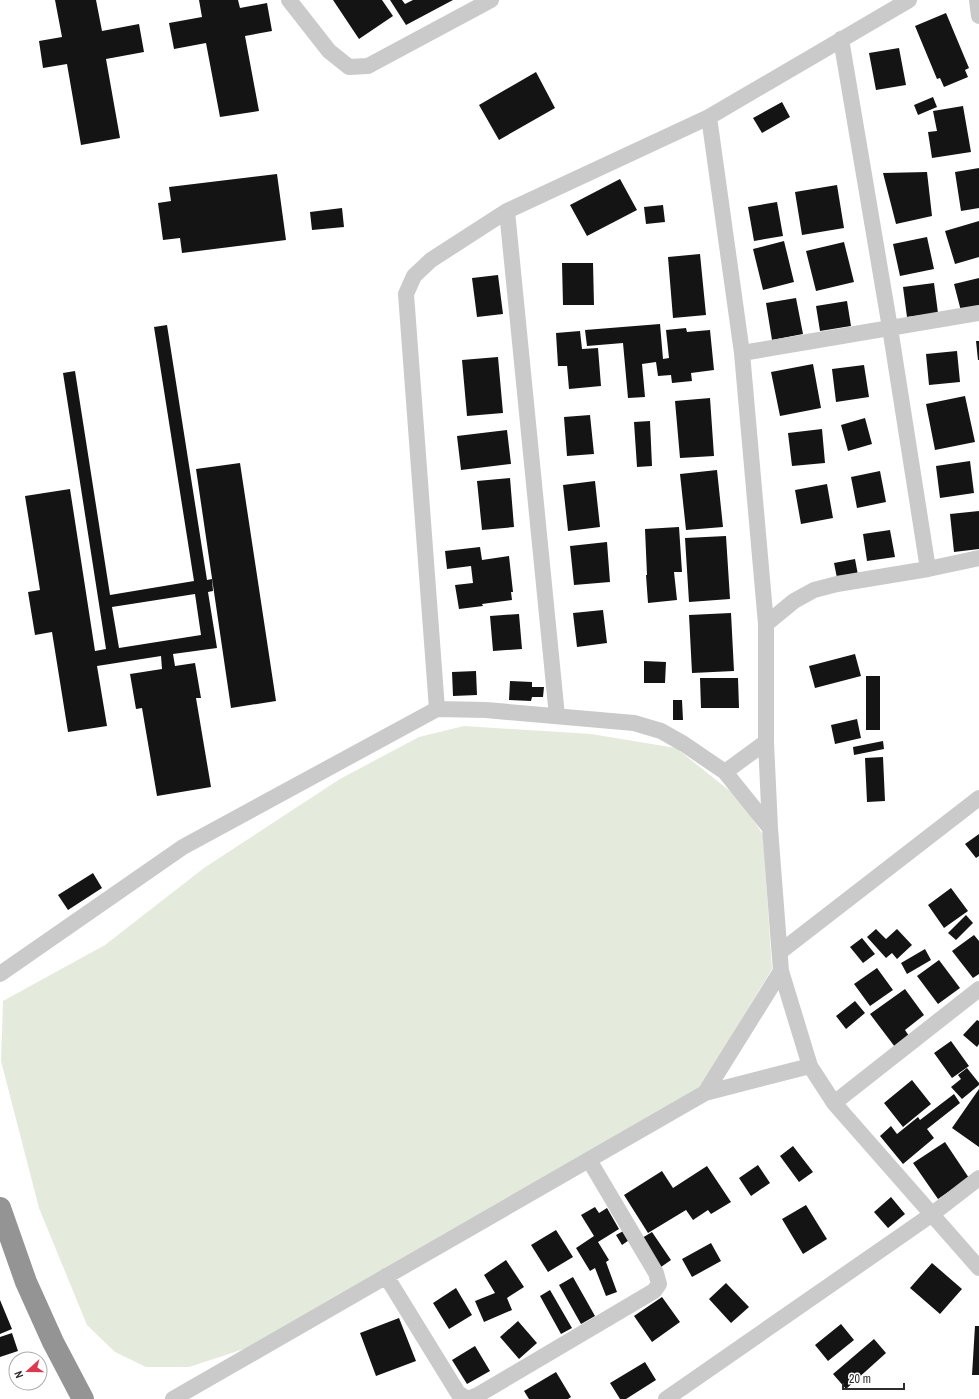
<svg xmlns="http://www.w3.org/2000/svg" width="979" height="1399" viewBox="0 0 979 1399" font-family="'Archivo Narrow',sans-serif">
  <rect width="100%" height="100%" fill="#fff"/>
  <path fill="#e4eadc" d="M464,726L591,734L676,748L740,799L763,835L772,969L700,1088L247,1348L189,1367H146L115,1352L87,1325L39,1208L1,1061L3,1001L105,945L204,868L340,779L419,737Z"/>
  <path fill="#141414" fill-rule="evenodd" d="M55,0H96L102,31L139,24L144,52L106,59L120,138L81,145L67,64L43,68L39,41L62,37Z
    M199,0H238L240,8L267,3L272,31L245,36L259,111L220,117L206,43L174,49L169,23L202,17Z
    M333,0H382L393,16L359,39Z
    M390,0H402L405,4L413,0H453L406,25Z
    M946,13L969,68L965,70L968,77L944,87L940,78L937,79L915,26Z
    M899,48L906,85L876,90L869,53Z
    M536,72L555,108L499,140L479,105Z
    M933,97L937,107L918,115L914,105Z
    M782,102L790,117L762,133L753,118Z
    M963,106L971,152L932,158L928,132L937,131L933,111Z
    M979,168V208L961,211L955,172Z
    M927,172L932,216L896,224L883,173Z
    M277,174L286,240L182,253L180,238L163,240L158,203L171,201L169,187Z
    M620,179L637,210L587,236L570,205Z
    M837,185L844,228L802,235L795,192Z
    M777,202L783,236L754,241L748,207Z
    M663,205L665,222L646,224L644,207Z
    M342,208L344,227L312,230L310,212Z
    M979,221V257L955,264L945,231Z
    M927,237L934,269L900,276L893,244Z
    M784,241L794,282L763,290L753,249Z
    M844,242L854,282L816,291L806,251Z
    M700,254L706,315L673,318L668,257Z
    M562,263H593L594,305H563Z
    M498,275L503,314L477,317L472,278Z
    M979,278V306L961,311L954,284Z
    M934,283L938,313L907,317L903,287Z
    M796,298L803,334L772,340L766,303Z
    M847,301L851,326L820,331L816,306Z
    M660,324L663,359L669,358L666,330L686,328L687,332L710,330L714,370L691,373L692,381L672,383L671,375L658,376L656,362L642,364L645,397L628,398L623,343L587,346L585,330Z
    M167,325L207,580L212,579L213,591L208,592L217,648L173,654L175,666L195,663L201,698H196L211,787L157,796L142,708L136,709L130,674L162,669L161,656L97,666L107,726L68,732L52,632L35,635L28,592L40,590L25,496L70,489L95,651L106,649L63,373L75,371L110,595L194,581L154,327ZM195,594L201,635L119,648L112,607Z
    M580,331L582,349L598,348L601,386L569,389L567,366H558L556,333Z
    M976,341H979V360H978Z
    M957,351L960,382L929,385L926,354Z
    M498,357L503,413L467,416L462,360Z
    M813,364L821,408L780,416L771,372Z
    M864,365L869,397L836,402L832,369Z
    M965,396L975,442L935,450L926,404Z
    M710,398L714,456L680,458L675,401Z
    M590,415L594,454L567,456L564,417Z
    M865,418L872,444L848,451L841,425Z
    M650,421L652,466L637,467L634,422Z
    M822,429L825,463L792,466L788,433Z
    M507,430L511,464L461,470L457,436Z
    M970,461L974,493L940,498L936,466Z
    M240,463L276,701L231,708L196,469Z
    M717,470L723,527L686,530L680,474Z
    M880,471L886,502L857,508L851,477Z
    M510,478L514,527L482,530L477,481Z
    M595,481L600,527L568,531L563,485Z
    M827,484L833,518L801,524L795,490Z
    M979,511V549L954,552L950,514Z
    M679,527L682,572H674L677,600L648,603L646,575H647L645,529Z
    M890,530L895,557L867,561L863,534Z
    M726,536L730,599L689,602L685,538Z
    M607,542L610,582L574,585L570,546Z
    M480,547L482,560L509,556L513,592H511L512,600L482,604L483,606L459,609L455,585L473,583L471,566L447,569L445,551Z
    M855,559L858,575L837,578L834,563Z
    M603,610L607,643L577,647L573,613Z
    M731,613L734,671L692,673L689,615Z
    M519,614L522,649L493,651L490,616Z
    M855,654L861,676L815,688L809,666Z
    M644,661L666,662L665,683H644Z
    M476,671L477,695L453,696L452,672Z
    M866,676H880V730H866Z
    M700,678H738L739,708H701Z
    M510,681L532,682V687H544L543,697H532L531,701L509,700Z
    M673,700H682L683,720H673Z
    M857,719L861,738L835,744L831,725Z
    M883,741L884,749L854,755L853,747Z
    M883,757L885,801L867,802L865,758Z
    M979,834V856L976,858L965,844Z
    M93,873L102,888L68,910L58,895Z
    M951,888L968,911L944,928L928,905Z
    M966,915L973,923L956,940L948,933Z
    M876,929L886,939L897,929L912,945L897,959L892,953L886,958L867,937Z
    M974,935L979,941V974L973,978L952,951Z
    M862,938L875,954L863,963L850,947Z
    M925,949L931,960L907,974L901,963Z
    M939,960L960,988L938,1004L917,976Z
    M877,968L893,990L870,1006L854,984Z
    M905,989L924,1015L905,1030L909,1036L895,1047L870,1014Z
    M855,1001L865,1013L846,1029L836,1016Z
    M977,1020L979,1021V1044L977,1047L963,1035Z
    M951,1041L969,1066L952,1078L934,1053Z
    M967,1068L979,1083V1085L962,1099L951,1087L961,1079L958,1075Z
    M912,1080L931,1104L903,1127L884,1103Z
    M979,1089V1147L952,1128Z
    M954,1094L960,1103L927,1129L934,1138L903,1164L880,1136L891,1126L897,1134L918,1117L920,1120Z
    M945,1142L969,1178L938,1199L913,1163Z
    M793,1146L813,1172L799,1182L780,1156Z
    M758,1165L770,1183L751,1196L739,1178Z
    M707,1166L731,1202L711,1214L708,1210L693,1220L686,1210L648,1233L624,1195L662,1171L673,1188Z
    M891,1197L905,1214L888,1228L874,1212Z
    M806,1205L827,1239L803,1254L782,1219Z
    M595,1207L599,1213L607,1208L619,1229L598,1242L609,1260L606,1262L617,1292L606,1296L595,1268L590,1271L576,1248L594,1236L581,1215Z
    M627,1229L632,1238L622,1245L616,1235Z
    M556,1230L573,1257L548,1272L531,1245Z
    M652,1232L671,1260L661,1267L642,1238Z
    M711,1243L721,1261L692,1277L682,1259Z
    M506,1260L524,1287L507,1298L512,1310L484,1322L475,1301L495,1293L484,1275Z
    M932,1263L962,1289L940,1314L910,1288Z
    M573,1277L595,1316L581,1324L559,1285Z
    M726,1283L749,1307L731,1323L709,1299Z
    M456,1288L472,1315L449,1329L433,1303Z
    M550,1290L572,1328L561,1334L540,1296Z
    M662,1297L680,1322L652,1342L634,1316Z
    M0,1300L12,1329L0,1334Z
    M399,1318L416,1361L376,1376L360,1333Z
    M518,1321L537,1343L519,1359L500,1337Z
    M841,1324L854,1340L828,1361L815,1345Z
    M975,1326H979V1375H972Z
    M12,1333L18,1351L0,1357V1337Z
    M874,1339L886,1353L846,1389L833,1374Z
    M475,1346L490,1371L467,1384L452,1360Z
    M645,1362L656,1380L626,1399H620L610,1383Z
    M556,1372L571,1397L568,1399H529L524,1391Z"/>
  <g fill="none" stroke-linecap="round" stroke-linejoin="round">
    <path stroke="#cacaca" stroke-width="16" d="M289,0L329,51L349,67L368,66L491,0
      M977,0L979,16
      M841,39L890,328L928,569
      M709,117L742,353L766,624V742L770,828L781,971L810,1066L834,1103L979,1268
      M507,211L557,716
      M742,353L979,313
      M766,624L794,601L814,590L837,584L928,569L979,558
      M437,709L486,710L634,723L661,731L684,744L725,772L770,828
      M725,772L766,742
      M780,952L979,798
      M0,974L183,847L437,709L406,294L414,276L431,260L507,211L709,117L909,0
      M705,1093L781,971
      M834,1103L979,989
      M386,1276L458,1393L467,1399
      M173,1399L705,1093L810,1066
      M468,1399L478,1395L654,1291L659,1284L656,1273L589,1160
      M666,1399L931,1215L979,1178"/>
    <path stroke="#949494" stroke-width="22" d="M0,1208L26,1282L53,1342L83,1399"/>
  </g>
  <g transform="translate(28 1371) rotate(249)"><circle r="19" fill="#ffffff" stroke="#ababab"/>
  <path d="M0-3L7 15L0 10L-7 15Z" fill="#da394f"/>
  <text y="-6" font-size="11" font-weight="bold" text-anchor="middle" fill="#2d2d2d">N</text>
  </g>
  <path d="M843 1383v6h61v-6" fill="none" stroke="#2d2d2d" stroke-width="2"/>
  <text x="849" y="1383" font-size="12" fill="#2d2d2d" stroke="#ffffff" stroke-width="3" paint-order="stroke">20 m</text>
</svg>
